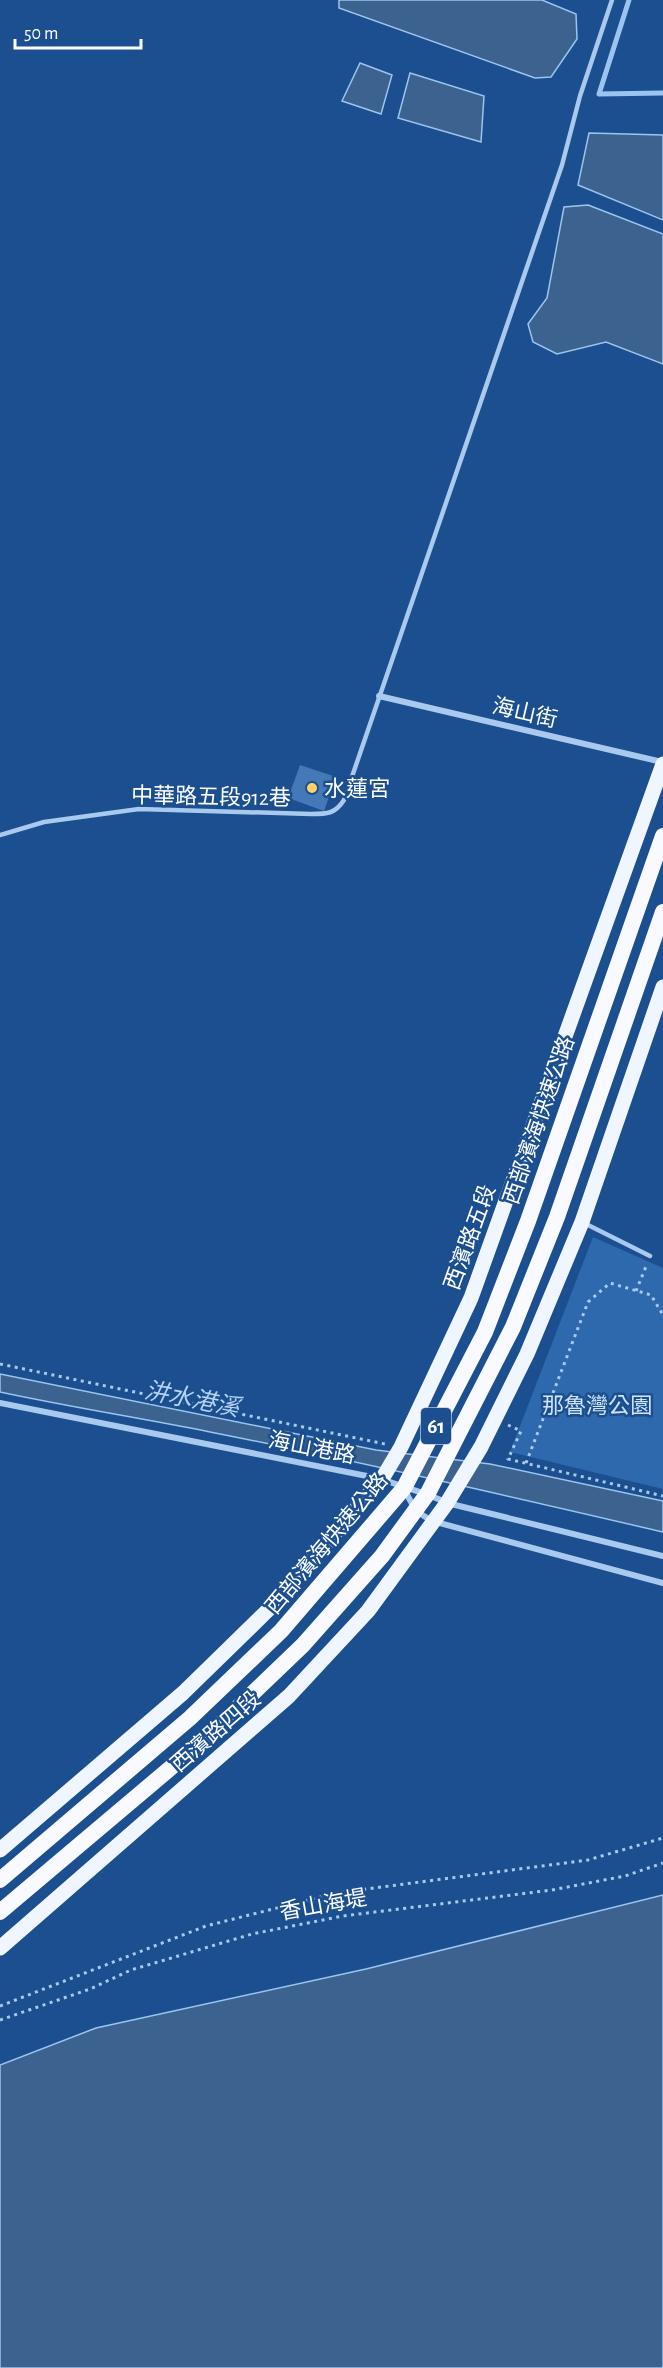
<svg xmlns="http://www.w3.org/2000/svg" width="663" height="2368" viewBox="0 0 663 2368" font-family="'Alegreya Sans','Noto Sans TC',sans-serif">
  <rect width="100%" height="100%" fill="#1b4f8f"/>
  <path fill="#2e69ad" d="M593,1237L663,1268V1489L510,1452Z"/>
  <path fill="#3c6290" stroke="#9cc4f0" stroke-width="1.5" d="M339,0H542L576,14L577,39L551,77L535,78L339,8Z
    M360,63L392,75L381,114L342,101Z
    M410,73L484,96L481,142L398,118Z
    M589,133L663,135V220L578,185Z
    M588,205L663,234V364L606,342L557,354L533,342L528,324L547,298L564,207Z
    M0,1374L376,1450L490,1464L663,1501V1532C512,1497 362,1462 210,1432C140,1418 70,1407 0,1392Z
    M663,1895V2368H0V2065L96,2028L366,1969Z"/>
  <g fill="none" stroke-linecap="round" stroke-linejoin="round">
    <path stroke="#9cc4f0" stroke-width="5" d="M629,0L599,94L663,93"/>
  </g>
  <path fill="#4478b7" d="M300,765L336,777L324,811L288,798Z"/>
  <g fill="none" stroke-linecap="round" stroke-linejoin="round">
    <path stroke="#a9c9ee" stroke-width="3" stroke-dasharray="3 4.5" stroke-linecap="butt" d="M636,1291L647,1264
      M0,1364L385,1444
      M508,1425L521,1431L508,1459L663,1496
      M526,1463L588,1302L610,1283L651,1295L663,1315
      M0,2006L206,1926L336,1893L588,1860L663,1838
      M0,2020L90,1989L131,1970L252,1934L343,1916L552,1890L625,1876L663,1863"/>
    <path stroke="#a9c9ee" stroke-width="4.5" d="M0,835L44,822L139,809L311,814C327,814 335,814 344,800L562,165L580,96L612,0
      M584,1223L650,1256"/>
    <path stroke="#a9c9ee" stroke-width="6" d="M379,696L662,762
      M0,1403L382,1479C404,1488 426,1492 447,1503L663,1556
      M404,1489L416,1511L432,1521L663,1583"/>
    <path stroke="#f0f6ff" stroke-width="15" d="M0,1850L183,1693L268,1610L382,1479L401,1447L471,1298L663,764
      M0,1948L289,1696L368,1611L447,1503L481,1447L527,1354L582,1222L663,987"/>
    <path stroke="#f8faff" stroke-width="16" d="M0,1880L190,1718L281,1631L404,1488L485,1332L528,1221L663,836
      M0,1912L206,1738L303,1645L382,1556L428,1493L513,1327L557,1217L663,912"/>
  </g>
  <circle fill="#ffd166" stroke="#1b4f8f" stroke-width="2" cx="312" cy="788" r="6"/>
  <g text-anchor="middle" stroke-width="5" stroke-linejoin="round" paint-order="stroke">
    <rect fill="#1b4f8f" stroke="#bbcadd" stroke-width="1.5" x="421" y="1408" width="30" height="36" rx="4.5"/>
    <g font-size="21" font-weight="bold" fill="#fff">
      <text x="436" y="1433">61</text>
    </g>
    <g font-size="22" fill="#fff" stroke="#1b4f8f">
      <text transform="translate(525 712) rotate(13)" y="8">海山街</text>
      <text transform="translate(211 796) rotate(1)" y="8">中華路五段912巷</text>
      <text transform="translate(538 1120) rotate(-71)" y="8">西部濱海快速公路</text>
      <text transform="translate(469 1237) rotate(-70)" y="8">西濱路五段</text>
      <text transform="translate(312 1447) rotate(11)" y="8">海山港路</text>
      <text transform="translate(326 1543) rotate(-50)" y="8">西部濱海快速公路</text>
      <text transform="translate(215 1731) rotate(-41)" y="8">西濱路四段</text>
      <text transform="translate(323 1904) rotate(-10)" y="8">香山海堤</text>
    </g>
    <g font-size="22" fill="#fff" stroke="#1b4f8f" text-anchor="start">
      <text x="324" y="796">水蓮宮</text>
    </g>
    <g font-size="22" fill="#cfe3fa" stroke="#1b4f8f">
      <text x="597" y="1413">那魯灣公園</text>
    </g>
    <g font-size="24" font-style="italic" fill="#b5d3f5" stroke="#1b4f8f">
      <text transform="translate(192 1399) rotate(11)" y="8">汫水港溪</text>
    </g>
  </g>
  <path d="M15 39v9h126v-9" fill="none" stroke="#ffffff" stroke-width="3"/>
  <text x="24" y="39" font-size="18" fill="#ffffff" stroke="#1b4f8f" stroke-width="4.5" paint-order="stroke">50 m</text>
</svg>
